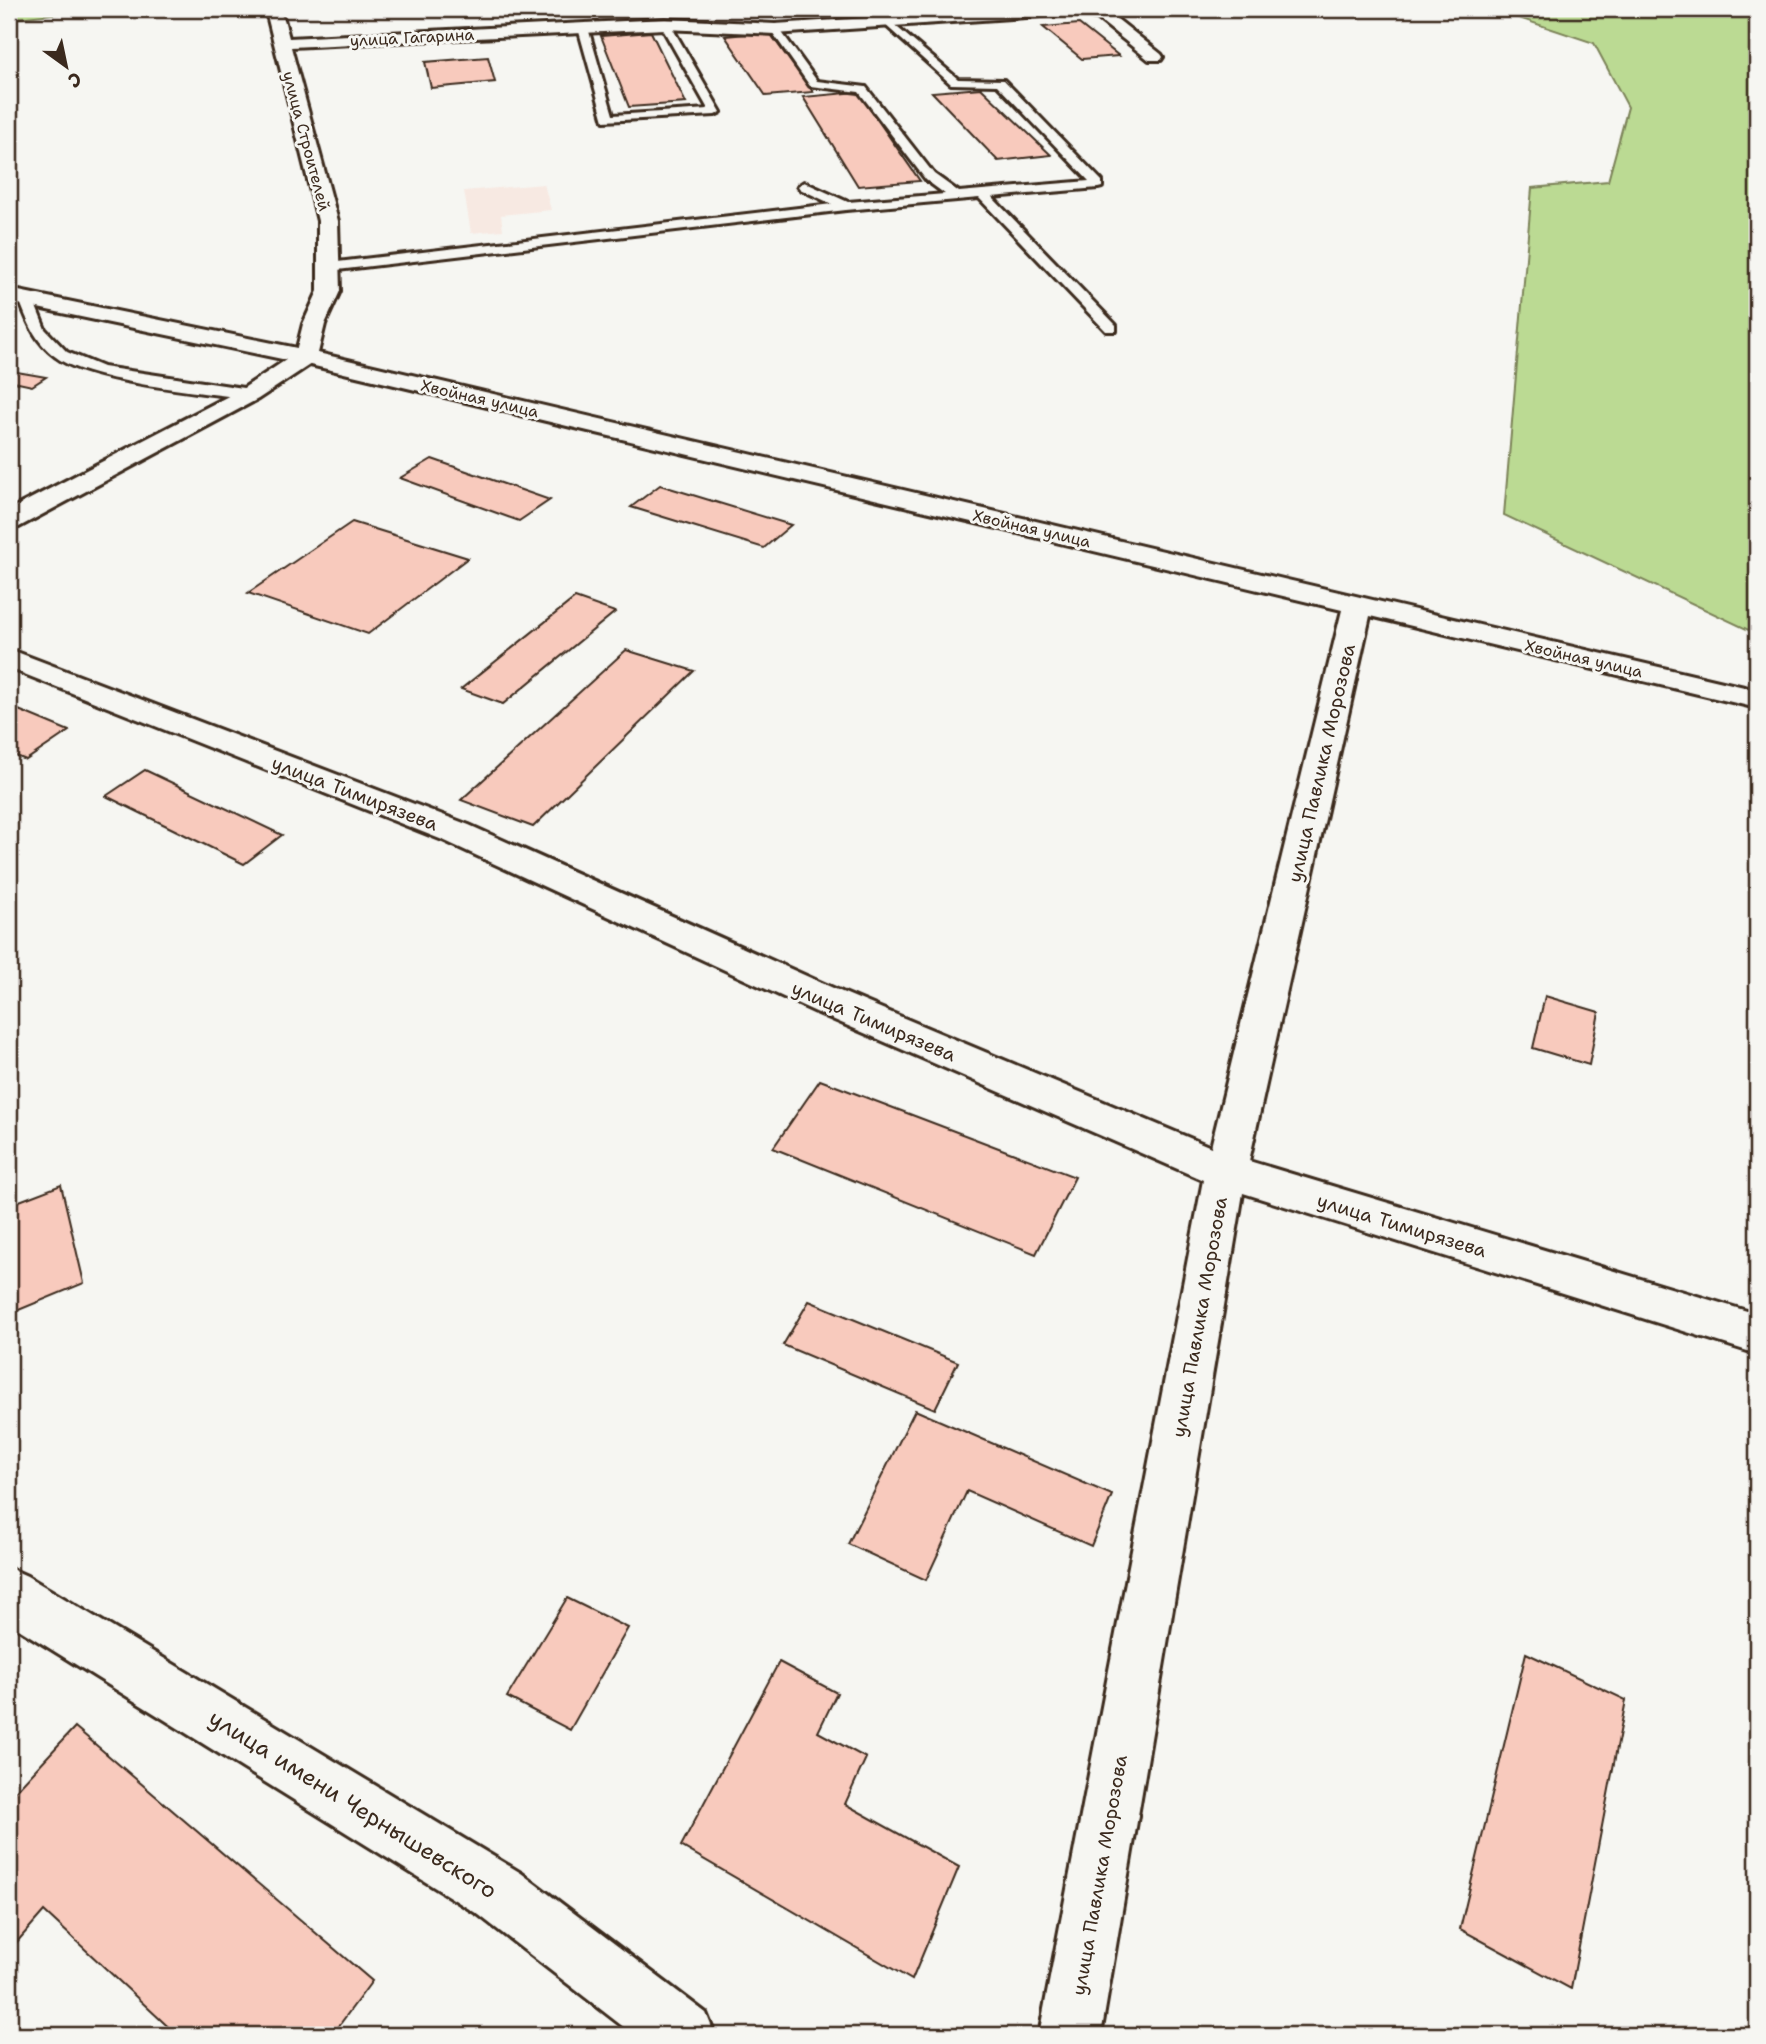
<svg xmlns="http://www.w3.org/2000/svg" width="1766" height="2044" viewBox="0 0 1766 2044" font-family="'Shantell Sans',sans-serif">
  <rect width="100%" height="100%" fill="#f6f6f2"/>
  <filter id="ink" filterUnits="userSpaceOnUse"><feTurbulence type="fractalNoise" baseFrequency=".0143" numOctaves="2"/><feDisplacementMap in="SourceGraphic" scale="14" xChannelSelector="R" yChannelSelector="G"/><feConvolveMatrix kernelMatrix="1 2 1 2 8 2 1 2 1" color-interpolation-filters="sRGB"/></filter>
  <g filter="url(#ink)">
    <path fill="#f7e9e2" d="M544,184L551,210L501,215L503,230L471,233L464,191Z"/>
    <path fill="#bbda93" stroke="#7b8258" stroke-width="2" d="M9,9H96L9,19Z
      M1492,9H1757V634L1504,515L1532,188L1608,181L1628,107L1594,43Z"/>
    <path fill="#f8cabd" stroke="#3b2a1e" stroke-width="2" d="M544,9H595L596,11L546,15Z
      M1079,24L1119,56L1082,59L1043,27Z
      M651,32L686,103L629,107L601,36Z
      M769,32L813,92L766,96L725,36Z
      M488,57L495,82L431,88L425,62Z
      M981,88L1051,155L998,161L932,92Z
      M858,92L920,181L858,186L803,97Z
      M17,372L46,377L32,386L9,381V378Z
      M432,459L550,500L519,521L400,478Z
      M660,485L791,525L764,548L631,507Z
      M352,522L468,558L368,634L248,593Z
      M575,598L615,612L503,704L461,689Z
      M626,650L694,671L533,827L461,800Z
      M9,706L69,731L26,760L9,753Z
      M145,770L282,835L244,864L106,796Z
      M1545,996L1599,1012L1589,1065L1533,1048Z
      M820,1080L1075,1177L1036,1254L773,1148Z
      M61,1185L84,1283L9,1314V1205Z
      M809,1301L958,1362L935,1409L783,1345Z
      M915,1410L1112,1495L1091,1546L967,1491L926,1580L848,1544Z
      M567,1598L628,1628L570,1730L507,1697Z
      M1526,1653L1626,1700L1571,1989L1460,1929Z
      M779,1662L837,1693L818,1732L866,1758L845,1804L959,1867L912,1980L681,1846Z
      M75,1727L372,1981L332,2035H177L44,1911L9,1951V1798Z"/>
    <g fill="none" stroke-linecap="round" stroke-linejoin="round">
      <defs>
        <path id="lane" d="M885,17L958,79L1004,80L1102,181V187L1098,188L992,197L1116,325V331H1106L979,198L846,210L329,271L322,267L329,263L832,204L800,189L798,186L804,182L848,202L945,194L926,180L859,92L810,86L770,29L775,26L778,27L817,81L866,87L934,174L959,192L1089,181L997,85L951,84L882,22L880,20Z
          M662,22L670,24L721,112L715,115L604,121L578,28L583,25L588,28L613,115L708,109L660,24Z
          M26,295L33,299L45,329L67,352L103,367L250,389L258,394L250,399C204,392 89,383 56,357C35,342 28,322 19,299Z"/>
        <path id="street" d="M262,9H276L284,19L289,38L665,19L775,24L1007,9H1098L1107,11L1161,54L1163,57L1161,60H1149L1097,18L1071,14L775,34L665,29L291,47L338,221L340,291L325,324L318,353L1757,690V708L1370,616L1249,1161L1757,1314V1354L1243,1193L1101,2035H1039L1203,1180L816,1012L445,841L9,668V649L469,825L842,992L1211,1147L1342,610L306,364L9,302V289L297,348L303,324L318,291V221L268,19Z
          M9,1568L27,1576L521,1873L706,2013L715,2035H634L479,1915L9,1623Z"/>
        <path id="secondary" d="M306,350L314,352L318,357L314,362L258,399L19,527L9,529V510L242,389L298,352Z"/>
      </defs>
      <use href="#lane" stroke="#3b2a1e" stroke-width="6"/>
      <use href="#street" stroke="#3b2a1e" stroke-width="6"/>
      <use href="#secondary" stroke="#3b2a1e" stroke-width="6"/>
      <use href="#lane" fill="#f6f6f2" fill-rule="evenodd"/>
      <use href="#street" fill="#f6f6f2" fill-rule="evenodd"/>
      <use href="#secondary" fill="#f6f6f2" fill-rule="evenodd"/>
    </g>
  </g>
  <g text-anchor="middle" stroke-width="6" stroke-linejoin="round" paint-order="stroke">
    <g font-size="16" fill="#3b2a1e" stroke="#f6f6f2">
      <text transform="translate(412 37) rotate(-3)" y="6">улица Гагарина</text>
      <text transform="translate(307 141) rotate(75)" y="6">улица Строителей</text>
      <text transform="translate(480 398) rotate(13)" y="6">Хвойная улица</text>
      <text transform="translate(1032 528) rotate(13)" y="6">Хвойная улица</text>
      <text transform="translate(1584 658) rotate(13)" y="6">Хвойная улица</text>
    </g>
    <g font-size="19" fill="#3b2a1e" stroke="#f6f6f2">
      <text transform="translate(1321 763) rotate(-77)" y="7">улица Павлика Морозова</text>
      <text transform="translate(355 793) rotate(21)" y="7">улица Тимирязева</text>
      <text transform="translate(874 1021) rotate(23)" y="7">улица Тимирязева</text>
      <text transform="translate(1402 1225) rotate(17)" y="7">улица Тимирязева</text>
      <text transform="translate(1199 1317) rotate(-80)" y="7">улица Павлика Морозова</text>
      <text transform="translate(1099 1875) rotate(-80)" y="7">улица Павлика Морозова</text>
    </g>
    <g font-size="23" fill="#3b2a1e" stroke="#f6f6f2">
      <text transform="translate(353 1804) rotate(32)" y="8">улица имени Чернышевского</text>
    </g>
  </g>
  <rect width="1766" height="2044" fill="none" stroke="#f6f6f2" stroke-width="35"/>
  <rect x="18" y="18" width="1731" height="2009" fill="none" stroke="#3b2a1e" stroke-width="2.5" filter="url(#ink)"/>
  <g transform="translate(66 66) rotate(147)" stroke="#f6f6f2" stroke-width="5" paint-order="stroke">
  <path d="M0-5L12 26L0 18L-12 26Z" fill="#3b2a1e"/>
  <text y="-10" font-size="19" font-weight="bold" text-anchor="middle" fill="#3b2a1e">С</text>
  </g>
</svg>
